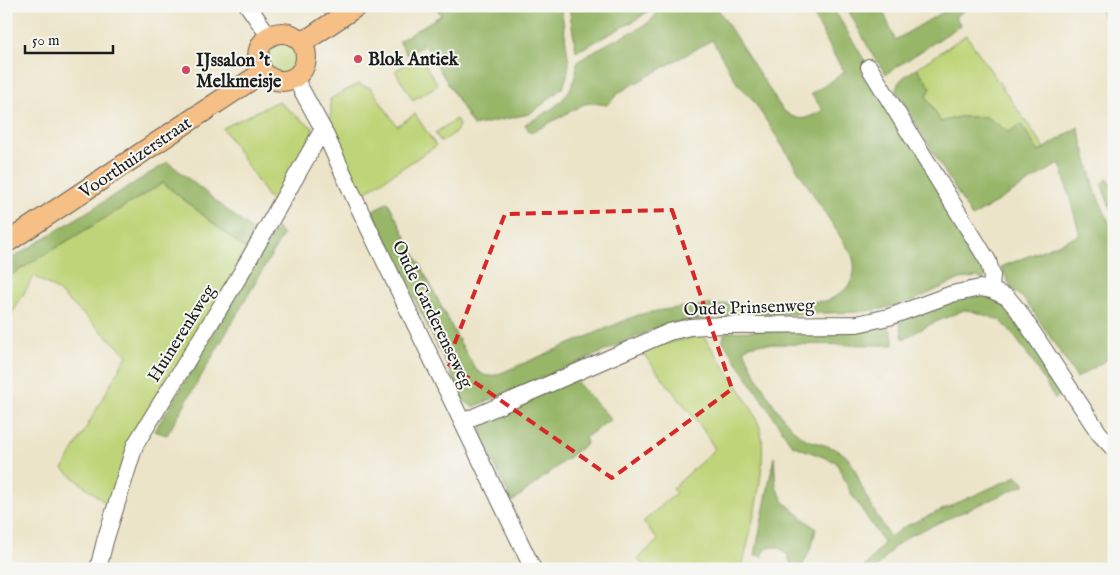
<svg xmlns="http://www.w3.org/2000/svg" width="1120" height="575" viewBox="0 0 1120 575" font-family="'IM FELL English',serif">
  <rect width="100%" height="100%" fill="#f6f6f2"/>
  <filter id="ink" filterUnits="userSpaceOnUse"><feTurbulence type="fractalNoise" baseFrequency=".02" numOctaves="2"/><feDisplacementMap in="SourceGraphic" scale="10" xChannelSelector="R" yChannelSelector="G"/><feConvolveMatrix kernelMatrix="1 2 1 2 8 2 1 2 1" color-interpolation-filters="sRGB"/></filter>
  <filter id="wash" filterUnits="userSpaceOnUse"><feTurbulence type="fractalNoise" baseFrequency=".0096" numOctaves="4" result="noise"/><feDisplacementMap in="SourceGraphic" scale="20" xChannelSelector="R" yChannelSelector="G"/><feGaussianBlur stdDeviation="1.12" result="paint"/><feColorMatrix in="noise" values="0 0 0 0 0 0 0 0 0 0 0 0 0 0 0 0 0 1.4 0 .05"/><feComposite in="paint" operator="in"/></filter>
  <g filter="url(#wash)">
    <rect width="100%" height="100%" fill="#ece4c8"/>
    <path fill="#bfd478" stroke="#6e784a" d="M966,35L1045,149L1039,152L986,117H958L941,122L926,96L931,88L917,68Z
      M265 57a17 17 0 1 1 34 0a17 17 0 1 1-34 0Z
      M419,55L438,85L413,100L395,71Z
      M358,84L371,88L397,126L415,114L436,146L362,194L328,125L331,112L330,99Z
      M278,101L295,115L313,128L312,135L273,205L223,128Z
      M456,119L459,125L456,132L441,142L435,133Z
      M163,183L248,251L155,406L112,508L63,469L127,355L57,290L34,276L6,324V278Z
      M702,335L709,344C724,367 750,400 759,425C771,456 749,535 742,569H647L638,559L658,540L643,522L676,493L672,489L715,449L702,428L641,351L663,344Z"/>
    <path fill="#97b668" stroke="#5a6942" d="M435,6H561L569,64L567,76L563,87L543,104L529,114L473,126L425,45L407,55L399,41L441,15Z
      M569,6H651V9L636,20L576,52Z
      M659,6H716L782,109C798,123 805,120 823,110L811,94L845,72L835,57L809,6H832L929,168L987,272L983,281L978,277L960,279L914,300L882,309L857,312L725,316L663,325L598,354L473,407L464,401L372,211L388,202L457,337L476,370L486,376L496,375L638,315C699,300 765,305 827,301C847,291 860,279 852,255L753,100L743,89L738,85L712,40L620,92L607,105L593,103L584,104L533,132L529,131L525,124C554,109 575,98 577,62C587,56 597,49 607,44C622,35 657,26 659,6Z
      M846,6H881L895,40L953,6H971L955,17L961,25L886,74L872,54Z
      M1097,6H1111L1114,10V31Z
      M917,68L931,88L926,96L941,122L958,117H986L1009,132L1021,124L1039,152L1078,127L1096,193L1114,233V355L1077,378L1031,308L1022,297L1013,291L1001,267L1080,235L1060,163L972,217L896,91C897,79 907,75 917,68Z
      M168,162L258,235L248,251L163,183L6,278V262Z
      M1108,179L1114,189V217L1101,184Z
      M277,228L283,235L167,435L154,431L173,402L206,345Z
      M980,296L994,299L1008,309L1065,391L1055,399L1031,359L1009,329L999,320L972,311L964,310L931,324L903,339L900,322L956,299Z
      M882,326L891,330L894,345L758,344L750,346L744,349C753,373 782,425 804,438C816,444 836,446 846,456C854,463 860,484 865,494C872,509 882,523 890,537L904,527L1017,476L1026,484L909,536L894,547L876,569H863L884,543L852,495L836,462L792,445L723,341L724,334L727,332Z
      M574,379L611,419L585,438L587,443L512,502L481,436V426L485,418Z
      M774,457L776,487L784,502L816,529L812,545L801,569H792L788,555L778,547H768L762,556L755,555Z"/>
  </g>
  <g filter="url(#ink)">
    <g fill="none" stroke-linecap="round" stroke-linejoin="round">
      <defs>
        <path id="minor" d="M248,6L269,36
          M869,67L988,261L992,275L991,290
          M295,78L323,129L358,206L533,569
          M462,422L669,332L690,327L722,325L857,324L889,317L952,294L980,288L991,290L1007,297L1018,310L1099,433L1114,449
          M98,569L105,541L135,445L237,280L323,129"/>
        <path id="major" d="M258 57a24 24 0 1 1 48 0a24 24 0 1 1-48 0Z
          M302,43L357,6
          M6,243L263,72"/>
      </defs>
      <use href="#minor" stroke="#656258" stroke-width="18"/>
      <use href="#major" stroke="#656258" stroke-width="22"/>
      <use href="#minor" stroke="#fff" stroke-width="16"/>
      <use href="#major" stroke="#f5bf86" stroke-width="20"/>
    </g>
  </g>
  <path fill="none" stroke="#d62828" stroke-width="4" stroke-dasharray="10 6" stroke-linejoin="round" d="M672,210L732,389L612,478L447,363L505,214Z"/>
  <g fill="#d1495b" stroke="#f6f6f2" stroke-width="2">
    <circle cx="358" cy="59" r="5"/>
    <circle cx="186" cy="70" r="5"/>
  </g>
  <g text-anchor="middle" stroke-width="4" stroke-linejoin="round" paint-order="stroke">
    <g font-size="18" font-weight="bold" fill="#1c1c1c" stroke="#f6f6f2" text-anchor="start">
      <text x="368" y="65">Blok Antiek</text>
      <text x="196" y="66">IJssalon 't<tspan x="196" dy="21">Melkmeisje</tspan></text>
    </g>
    <g font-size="18" fill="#1c1c1c" stroke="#f6f6f2">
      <text transform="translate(135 157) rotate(-34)" y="6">Voorthuizerstraat</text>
      <text transform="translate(749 307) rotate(-2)" y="6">Oude Prinsenweg</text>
      <text transform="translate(433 314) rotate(64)" y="6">Oude Garderenseweg</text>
      <text transform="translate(181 333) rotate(-58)" y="6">Huinerenkweg</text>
    </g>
  </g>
  <rect width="1120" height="575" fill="none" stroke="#f6f6f2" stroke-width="25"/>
  <path d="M25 45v8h88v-8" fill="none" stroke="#1c1c1c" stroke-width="2.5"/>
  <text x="32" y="45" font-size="15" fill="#1c1c1c" stroke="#f6f6f2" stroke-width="4" paint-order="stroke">50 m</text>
</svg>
